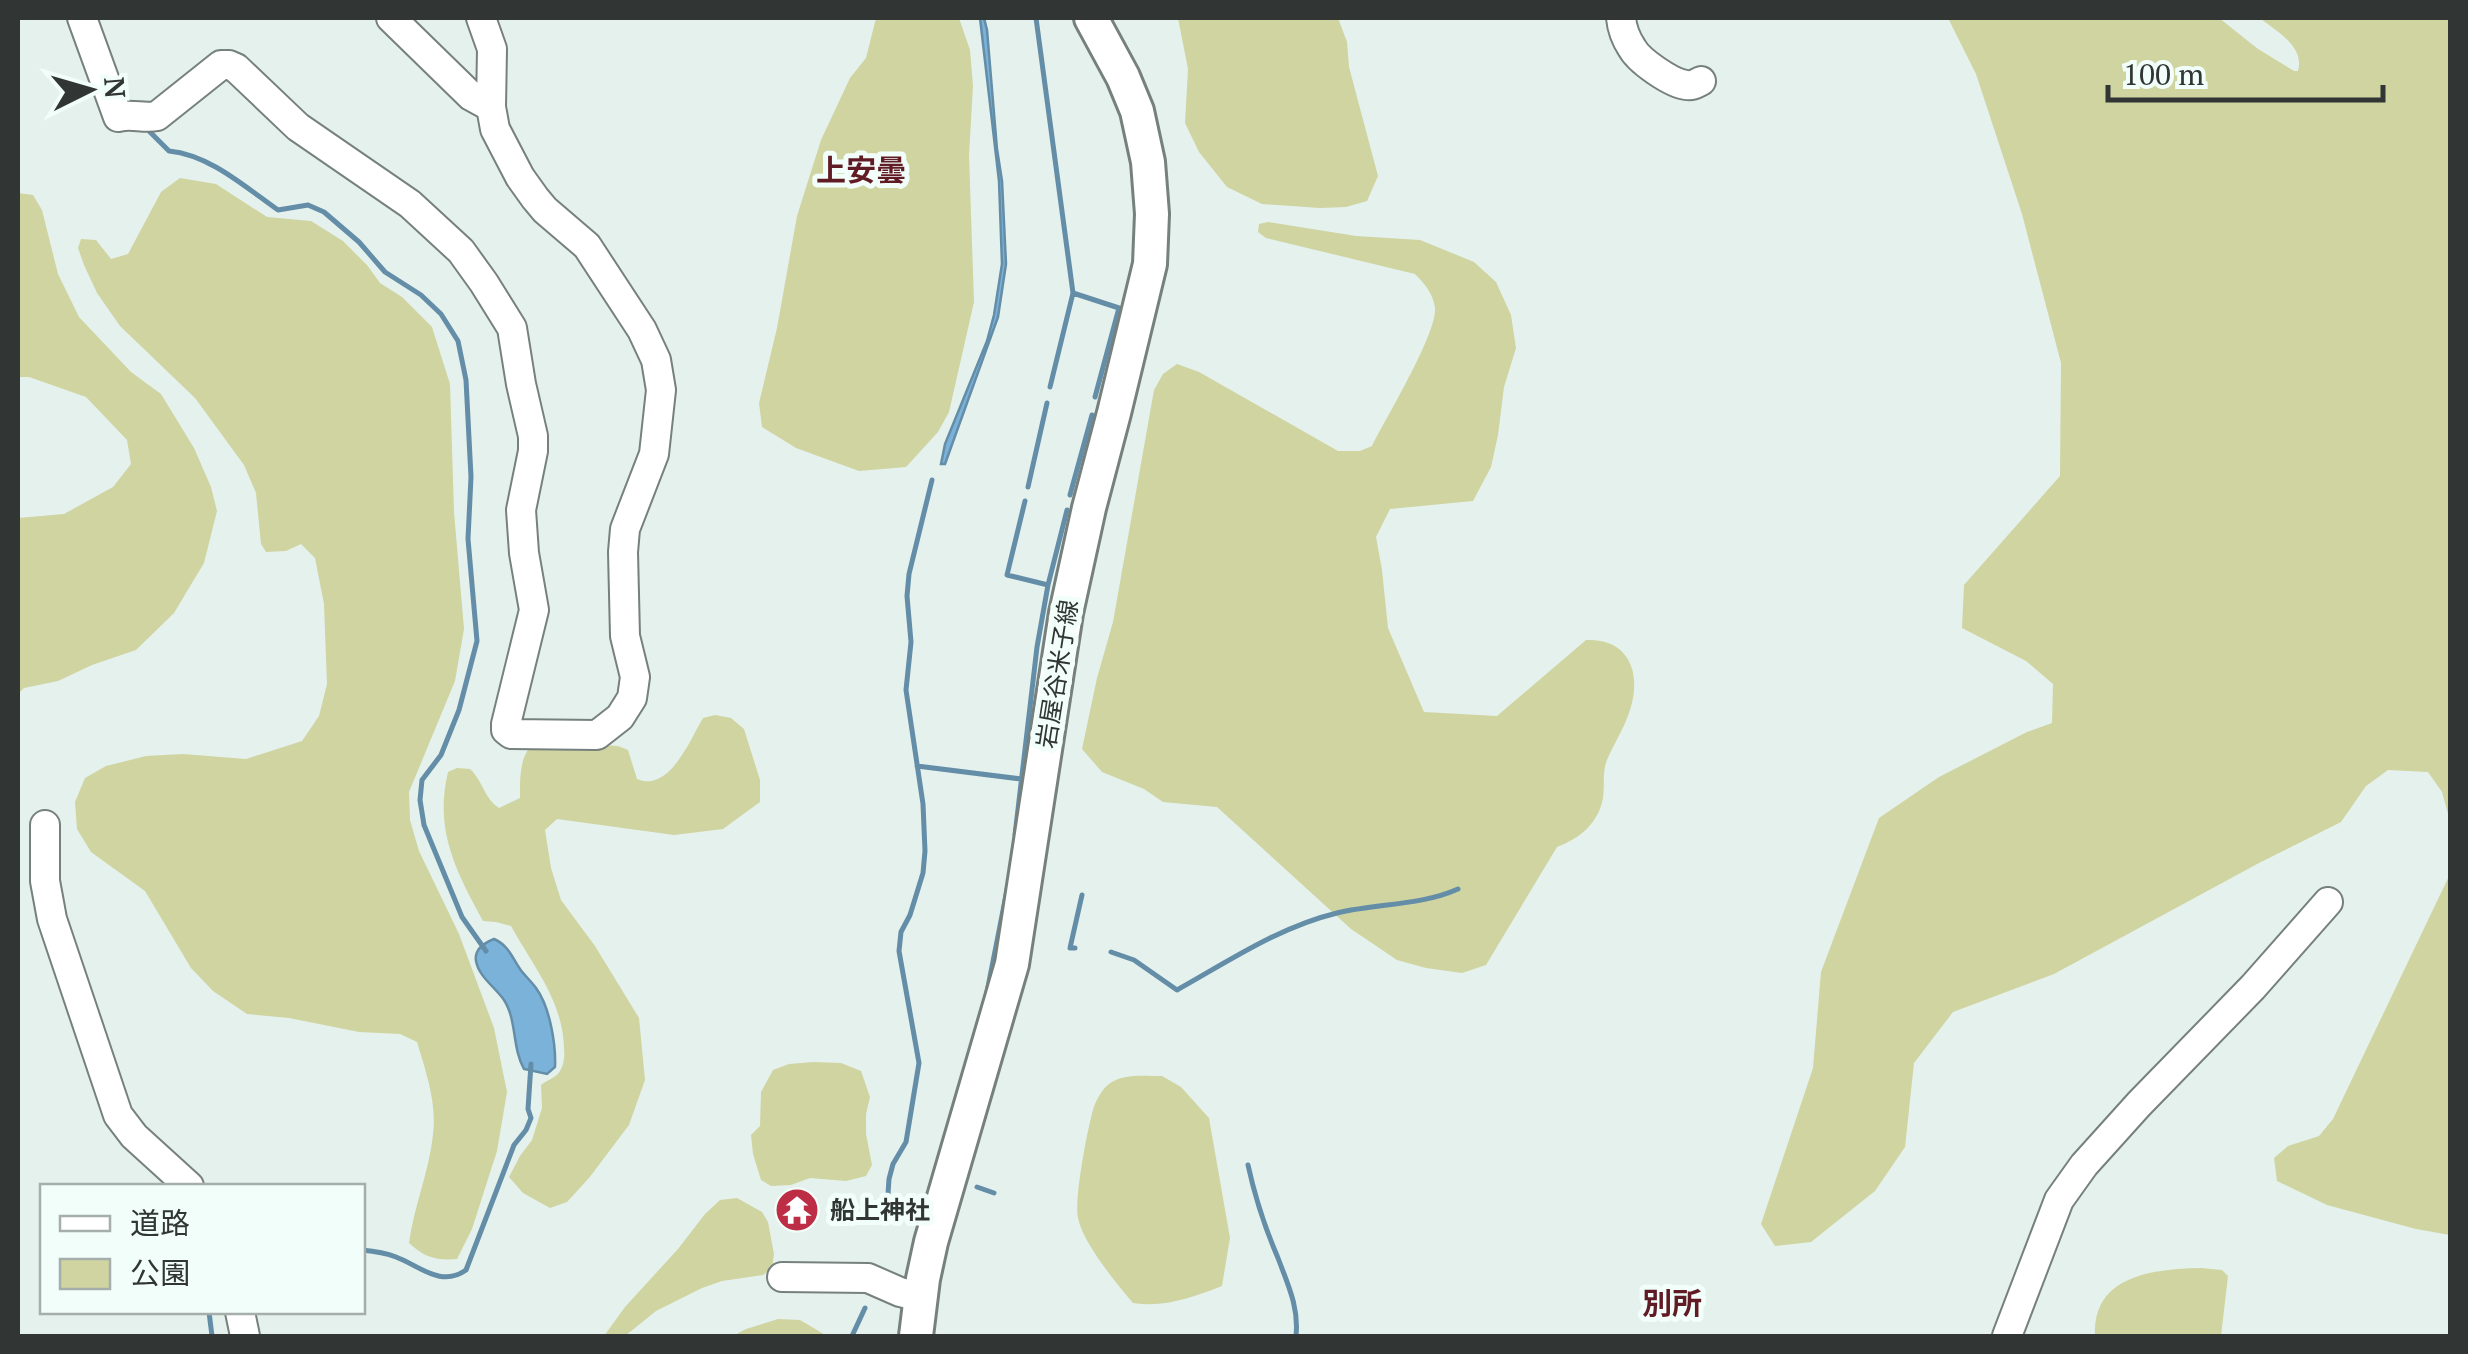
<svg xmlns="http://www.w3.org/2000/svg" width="2468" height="1354" viewBox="0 0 2468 1354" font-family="'PT Serif','Noto Sans JP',serif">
  <rect width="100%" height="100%" fill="#e5f1ed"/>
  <path fill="#cfd4a1" d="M876,18H959L970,50L973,86L969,155L974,302L949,412L938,432L906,467L859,471L796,448L762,427L759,403L777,328L797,216L821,140L850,78L866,58Z
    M1178,18H1338L1347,42L1349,67L1378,176L1367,201L1346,207L1320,208L1262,204L1227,187L1199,152L1185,123L1188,69Z
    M1948,18H2219L2258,49L2294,71H2298C2305,46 2277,32 2260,18H2450V821L2442,792L2428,772L2388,770L2366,786L2341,822L2259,863L2054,974L1953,1012L1914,1063L1905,1147L1875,1191L1811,1242L1775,1246L1761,1224L1813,1068L1821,972L1879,818L1939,777L2027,732L2052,723L2053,684L2026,661L1962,628L1964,585L2060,476L2061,363L2022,214L1976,74Z
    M180,178L216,184L267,217L311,221L343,241L367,265L380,283L402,297L432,327L450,384L454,512L464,629L455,681L409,792L410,820L419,851L459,934L494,1028L507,1092L497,1151L472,1229L457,1259C436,1261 424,1257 409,1243C414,1206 429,1172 433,1135C437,1103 426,1072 417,1042L400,1034L359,1032L289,1018L247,1014L213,991L191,968L145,891L91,852L77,829L75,802L85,778L106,766L146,756L183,754L246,759L302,741L319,716L327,684L324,604L315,558L301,544L286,551L266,552L261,544L256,493L244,465L195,398L120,326L97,293L84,265L78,248L81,239L96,240L111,259L128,254L161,192Z
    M18,193L33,195L42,210L58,274L79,317L131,372L161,394L194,448L211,487L217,511L204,563L174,613L136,650L92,665L58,681L24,688L18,694V518L64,514L113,487L131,464L127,440L86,397L29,377H18Z
    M1268,222L1356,236L1420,240L1474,262L1496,282L1511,315L1516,348L1504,387L1498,435L1491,467L1473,501L1390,509L1376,537L1382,570L1388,628L1424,712L1497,716L1586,640C1629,638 1642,673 1630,710C1625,727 1614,743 1607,760C1602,772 1605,785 1603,798C1598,824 1580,838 1557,847L1486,965L1462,973L1426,968L1397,960L1351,929L1217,807L1163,802L1144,789L1102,772L1082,749L1097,678L1113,622L1154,390L1163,374L1177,364L1199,372L1338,451H1360L1372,446C1386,418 1437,334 1435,308C1433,293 1424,283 1415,274L1266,238L1258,232L1259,224Z
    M715,715L731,718L744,729L760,780V802L723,829L674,835L557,819L545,830L551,868L561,900L595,946L639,1018L645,1080L629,1125L589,1178L567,1202L550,1208L523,1193L509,1177L520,1156L532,1140L542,1108L541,1085C548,1079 555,1079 560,1071C564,1065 565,1056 564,1048C563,1001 533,966 511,926L496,922L483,921C456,871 434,830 448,772L457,768L470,769C483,781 484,798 499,808L520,798C520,777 519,753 537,741L618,746L628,750L637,779C669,793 690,740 703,718Z
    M2450,874V1235L2416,1229L2327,1205L2277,1181L2274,1158L2288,1146L2319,1136L2333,1119Z
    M813,1062L841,1063L861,1071L870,1097L866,1114V1134L872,1165L866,1176L846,1181L810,1178L791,1185L771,1186L761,1180L753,1154L751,1135L760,1126L761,1092L773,1070L789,1064Z
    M1162,1076L1181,1087L1209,1118L1230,1238L1222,1286C1193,1297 1165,1308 1133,1303C1116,1283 1083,1243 1078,1218C1074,1199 1087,1131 1093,1110C1095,1102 1102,1089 1109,1084C1123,1073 1145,1076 1162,1076Z
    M737,1198L762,1212L768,1222L774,1254L772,1268L763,1275L722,1281L702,1288L656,1311L625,1336H604L625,1307L678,1249L705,1214L720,1200Z
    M2201,1268L2222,1270L2228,1276L2221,1336H2095C2092,1275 2154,1269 2201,1268Z
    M778,1319L800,1320L827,1336H733L746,1329Z"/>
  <path fill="#7ab2d9" stroke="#648da8" stroke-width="2.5" d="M980,18H984L987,30L997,149L1002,181L1006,264L998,317L945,464H941L945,444L987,341L994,315L1002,264L999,181Z
    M494,939C508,945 512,957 520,969C525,976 531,981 536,988C550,1007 556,1045 555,1067L547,1074L524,1069C512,1048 517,1020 504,1000C495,987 479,977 476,961C474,949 484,943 494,939Z"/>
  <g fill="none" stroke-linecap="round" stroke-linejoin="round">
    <path stroke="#648da8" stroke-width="5" d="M1036,18L1073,293L1050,387
      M145,127L169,151C210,155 245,187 278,210L308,205L324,212L359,242L385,272L421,295L441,314L458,341L466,380L471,477L468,539L477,641L459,710L441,755L422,780L420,800L424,825L462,917L486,951
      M1073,293L1119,308L1095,397
      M1028,487L1047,403
      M1070,495L1092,415
      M1025,501L1007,575L1048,585
      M917,766L1021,779
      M1020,837L1015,835L1037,647L1048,585L1067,510
      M1075,948H1070L1082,895
      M1111,952L1134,960L1177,990C1229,961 1279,927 1337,913C1377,903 1420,906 1458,889
      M987,992L1009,880
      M1248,1165C1255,1197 1265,1228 1278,1258C1288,1285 1299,1307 1296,1336
      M977,1187L994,1193
      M887,1209L889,1179L893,1164L906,1142L919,1063L899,951L901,932L910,915L923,873L925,851L923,804L906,690L911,642L907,596L909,574L932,480
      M362,1250C373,1251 386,1253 396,1257C420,1266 441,1288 466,1270L514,1145L526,1130L531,1118L528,1109L531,1064
      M209,1312L212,1336
      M852,1336L865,1308"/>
    <defs>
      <path id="minor" d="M82,18L118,117C132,113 143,119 157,116L221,65H229L236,68L298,127L410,204L461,251L484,283L512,328L521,384L533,436V451L521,510L524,553L534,610L506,724V730L511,734L597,735L620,717L632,698L635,677L625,636L623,552L625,529L654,454L661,390L656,360L642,330L587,246L545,210L535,198L520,177L495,129L491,107L492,49L481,18
        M391,18L471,96L491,107
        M1621,18C1622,28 1626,39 1632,48C1639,61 1671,83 1686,85C1693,86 1695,84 1701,81
        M45,825V881L52,919L118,1115L134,1136L189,1186
        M782,1277L868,1278L900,1292L920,1297
        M240,1312L245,1336
        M2007,1336L2059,1200L2084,1165L2139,1104L2253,987L2328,902"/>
      <path id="major" d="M916,1336L923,1279L931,1242L1012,964L1066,613L1089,508L1114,413L1150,264L1152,214L1148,162L1137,111L1123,77L1091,18"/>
    </defs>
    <use href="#minor" stroke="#76817e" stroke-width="32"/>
    <use href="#major" stroke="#76817e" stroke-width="38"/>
    <use href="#minor" stroke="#fff" stroke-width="28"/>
    <use href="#major" stroke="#fff" stroke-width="32"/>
  </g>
  <defs>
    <symbol id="temple-disc" viewBox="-11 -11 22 22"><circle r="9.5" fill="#be2d46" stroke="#f2fefa"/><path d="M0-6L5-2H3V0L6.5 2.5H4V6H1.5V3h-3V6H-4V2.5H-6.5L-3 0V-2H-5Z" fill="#fff"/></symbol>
  </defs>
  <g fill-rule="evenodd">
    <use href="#temple-disc" x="772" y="1185" width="50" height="50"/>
  </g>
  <g text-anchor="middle" stroke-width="10" stroke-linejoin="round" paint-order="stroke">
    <g font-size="25" fill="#313635" stroke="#f2fefa">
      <text transform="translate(1057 674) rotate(-81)" y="9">岩屋谷米子線</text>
    </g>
    <g font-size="25" font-weight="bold" fill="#313635" stroke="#f2fefa" text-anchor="start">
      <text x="830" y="1219">船上神社</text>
    </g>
    <g font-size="30" font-weight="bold" fill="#601b24" stroke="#f2fefa">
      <text x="861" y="181">上安曇</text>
      <text x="1672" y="1314">別所</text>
    </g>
  </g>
  <rect width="2468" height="1354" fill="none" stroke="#313635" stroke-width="40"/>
  <rect x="40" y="1184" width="325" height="130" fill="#f2fefa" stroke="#a5aeab" stroke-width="2.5"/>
  <rect x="60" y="1216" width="50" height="15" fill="#ffffff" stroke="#a5aeab" stroke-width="2.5"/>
  <text x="130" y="1234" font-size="30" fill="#313635">道路</text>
  <rect x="60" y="1259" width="50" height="30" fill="#cfd4a1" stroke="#a5aeab" stroke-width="2.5"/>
  <text x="130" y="1284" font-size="30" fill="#313635">公園</text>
  <g transform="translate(90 90) rotate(85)" stroke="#f2fefa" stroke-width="8" paint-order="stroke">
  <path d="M0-8L18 38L0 25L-18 38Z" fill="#313635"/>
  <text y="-15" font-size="28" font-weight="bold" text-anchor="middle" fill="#313635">N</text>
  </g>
  <path d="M2108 85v15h275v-15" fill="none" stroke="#313635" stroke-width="5"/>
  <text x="2123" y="85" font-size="30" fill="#313635" stroke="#f2fefa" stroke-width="8" paint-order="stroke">100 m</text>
</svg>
